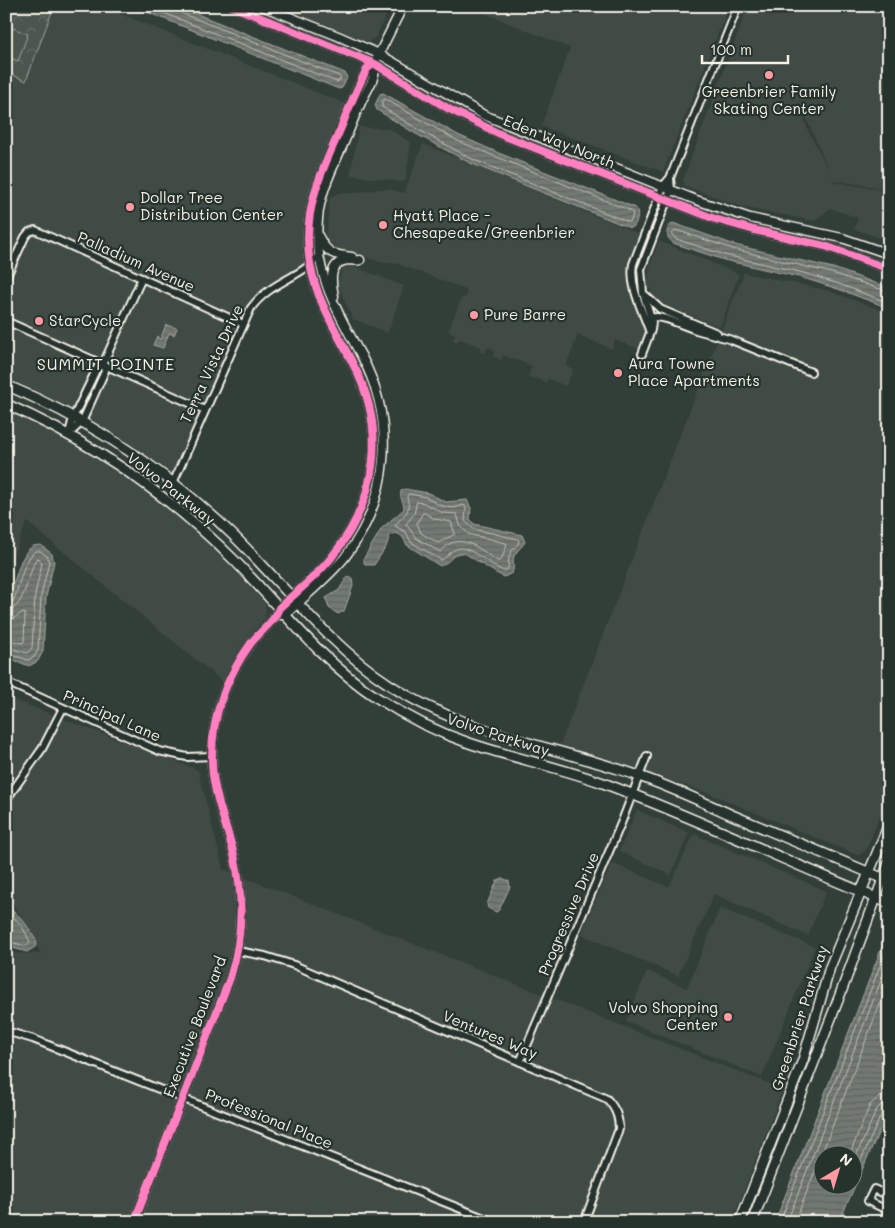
<svg xmlns="http://www.w3.org/2000/svg" width="895" height="1228" viewBox="0 0 895 1228" font-family="Mali,sans-serif">
  <defs>
    <pattern id="park-crowns" width="20" height="18" patternUnits="userSpaceOnUse" patternTransform="scale(1.25)"><rect width="20" height="18" fill="#4c564f"/><path d="M2 6a3 3 0 1 1 6 0M12 15a3 3 0 1 1 6 0" fill="none" stroke="#666f68"/></pattern>
    <pattern id="water-rules" width="6" height="5" patternUnits="userSpaceOnUse" patternTransform="scale(1.25)"><rect width="6" height="5" fill="#727972"/><path d="M0 2.5h6" fill="none" stroke="#60635e"/></pattern>
  </defs>
  <rect width="100%" height="100%" fill="#323e38"/>
  <filter id="ink" filterUnits="userSpaceOnUse"><feTurbulence type="fractalNoise" baseFrequency=".02" numOctaves="2"/><feDisplacementMap in="SourceGraphic" scale="10" xChannelSelector="R" yChannelSelector="G"/><feConvolveMatrix kernelMatrix="1 2 1 2 8 2 1 2 1" color-interpolation-filters="sRGB"/></filter>
  <g filter="url(#ink)">
    <path fill="#404b44" fill-rule="evenodd" d="M54,6H101L346,104L319,164L310,195L306,214V258L303,264L297,270L278,279L256,296L266,301L260,305L252,318L181,479L110,431L58,402L6,377V72L26,80Z
      M295,6H391L375,38L367,42L292,12Z
      M467,6H729L663,172L541,126L570,48Z
      M748,6H889V189L832,180L833,182L889,191V241L854,229L858,218L830,208L815,221L746,208L685,186L683,180ZM798,101H799L830,173L807,128Z
      M359,127L390,129L411,143L405,182L350,175Z
      M423,144L639,234L628,269V279L645,332L639,349L615,340L612,349L578,335L566,366L573,369L566,386L548,379L546,382L528,376L532,366L503,355L501,360L493,356L495,351L488,347L485,353L480,352L481,347L460,339L457,342L453,340L455,334L448,331L462,297L465,298L467,290L398,264L380,262L355,254H338L337,248L330,243L326,235L330,198L339,193H353L379,189H390L404,193Z
      M659,241L739,274L720,327L657,302L647,284L650,266Z
      M352,266L404,286L388,333L353,319L337,284L343,268Z
      M744,273L826,290L889,313V794L866,850L860,855H857L708,793L560,745L670,461Z
      M6,411L62,435L91,452L138,483L167,509L183,517L192,525L265,603L266,611L265,618L246,639L235,655L222,681L27,522L6,574Z
      M6,697L198,770L223,869L783,1089L732,1222H6V953L41,954L8,894H6Z
      M637,810L689,833L671,875L619,851Z
      M694,834L826,891L808,936L714,894L678,976L581,934L612,863L669,887Z
      M720,908L815,947L762,1077L626,1021L647,971L687,988Z"/>
    <path fill="url(#park-crowns)" stroke="#a0a49c" d="M6,6H54L26,81L6,72Z"/>
    <path fill="#4c564f" stroke="#a0a49c" d="M13,28L28,34L18,61L6,56V45Z"/>
    <path fill="url(#water-rules)" stroke="#a6a9a1" fill-rule="evenodd" d="M132,6H177L345,73L347,78L342,88L339,89Z
      M383,93L458,135L501,154L636,208C639,214 638,222 633,227L630,228L470,163L416,134L377,110L375,105L380,94Z
      M673,223L735,245L833,268L889,288V308L838,289L803,278L724,260L673,243C666,237 664,229 673,223Z
      M166,325L177,328L174,335L169,333L163,348L153,345L157,336L160,340Z
      M405,489L428,493L446,502L467,500L471,508L470,519L474,524L522,535L525,542C522,547 517,550 514,556C512,562 515,567 512,573L504,577L496,573L466,554C453,550 452,562 440,566L407,545L402,536L396,533L390,535L386,547L374,565H368L364,563V558L382,528L404,509C404,502 399,497 401,491Z
      M41,545L52,554L54,562L46,597L43,651L38,661L29,666L6,657V605L21,561L27,551L33,546Z
      M347,577L352,578L353,586L344,611L338,614L329,608L326,598L339,590Z
      M502,878L509,881L510,887L499,910L496,912L488,908L487,904L497,881Z
      M6,908C21,913 29,929 37,942L35,947L27,952L6,946Z
      M889,934V1109L839,1222H775L885,939ZM822,1156H852V1186H822Z"/>
    <g fill="none" stroke-linecap="round" stroke-linejoin="round">
      <path stroke="#c0c1b9" stroke-width="1" d="M146,6L337,82L341,79L339,76L181,13L177,10V6
        M385,99L456,140L499,158L631,211L633,214L631,221L628,222L472,159L419,130L382,107V102Z
        M889,292L832,273L733,249L676,230L672,234L676,239L725,255L804,273L839,284L889,303
        M409,494L426,497L439,505L446,507L454,508L464,505L466,508L465,521L473,529L518,539L519,543C508,553 509,556 508,569L504,571C492,567 471,547 460,548C450,549 448,558 441,560L411,542L406,532L395,526C403,514 412,514 407,497Z
        M417,502L424,503L443,513L457,514L460,525L468,534L506,543L507,545L501,560L498,561C484,553 467,535 449,544C446,546 443,550 440,552L416,538L406,524L414,514Z
        M425,513L435,519L451,522L455,534L438,543L421,533L417,523L422,514Z
        M6,605L10,604L13,602C20,585 22,563 35,551H40L47,556L49,562L41,596L38,650L34,657L28,660L6,653
        M6,611C25,610 28,573 36,559L39,558L42,563L35,595L32,648L27,653L6,647
        M6,619L14,618L22,613L25,614L24,642L22,643L6,639
        M6,913C18,917 26,932 30,943L26,946L6,941
        M849,1156L870,1105L879,1097L889,1095
        M852,1165L877,1109L882,1104L889,1103
        M852,1180L882,1113L885,1110L889,1109
        M780,1222L889,943
        M787,1222L889,960
        M795,1222L889,981"/>
      <defs>
        <path id="minor" d="M6,278L25,237L29,232L35,230L243,324
          M645,295L660,309L717,333
          M647,318L657,317L667,319L696,330L729,339L811,372
          M6,321L205,410
          M650,333C643,311 629,288 633,264L663,186L670,178L738,6
          M642,354L651,330L652,322L643,293L641,269L671,190L670,178
          M69,433L73,418L97,368L103,364
          M68,435L82,422L105,371L103,364L142,278
          M173,483L251,308C270,282 300,278 319,256
          M6,682L159,751L187,757L212,756
          M6,800L42,749L63,708
          M238,951L265,956L294,965L607,1099C615,1108 619,1116 619,1129L584,1222
          M6,1031L33,1039L494,1222
          M520,1062L622,821L647,756
          M889,1196L874,1189L868,1201L889,1211"/>
        <path id="tertiary" d="M232,6L375,64L449,109L502,135L715,219L754,230L825,246L889,269
          M262,6L338,36L379,54L484,115L696,200L750,218L842,238L889,254
          M377,58L403,6
          M319,237C327,254 334,255 352,257
          M334,296C331,282 328,262 348,260C352,260 356,261 360,260
          M281,615H285C305,596 328,578 345,557C390,499 396,422 362,357C337,312 313,272 318,219C320,191 334,166 345,140C350,129 354,117 360,105C365,92 377,78 375,64
          M134,1222L230,978C243,937 244,897 234,855C226,822 211,790 212,756C212,715 227,676 251,643C260,631 274,623 279,608C296,592 316,577 331,558C377,501 388,430 353,364C333,325 308,287 308,241C307,200 324,166 340,130C347,113 353,97 361,81C363,77 365,71 368,68C370,66 372,65 375,64"/>
        <path id="secondary" d="M6,385C92,421 171,474 237,539C287,589 330,646 390,685C464,734 554,746 636,775C669,786 700,801 732,815C784,837 836,859 889,881
          M6,404C92,442 169,495 235,561C281,608 321,661 376,697C405,716 436,732 469,743C513,758 559,767 603,783C699,819 793,865 889,903
          M740,1222L803,1060L830,967L889,824
          M752,1222L840,995L889,863"/>
      </defs>
      <use href="#minor" stroke="#f4f1e8" stroke-width="10"/>
      <use href="#tertiary" stroke="#f4f1e8" stroke-width="11"/>
      <use href="#secondary" stroke="#f4f1e8" stroke-width="12"/>
      <use href="#minor" stroke="#26332d" stroke-width="6"/>
      <use href="#tertiary" stroke="#26332d" stroke-width="8"/>
      <use href="#secondary" stroke="#26332d" stroke-width="9"/>
      <defs>
        <path id="cycleway" d="M232,6L375,64L449,109L502,135L715,219L754,230L825,246L889,269
          M134,1222L230,978C243,937 244,897 234,855C226,822 211,790 212,756C212,715 227,676 251,643C260,631 274,623 279,608C296,592 316,577 331,558C377,501 388,430 353,364C333,325 308,287 308,241C307,200 324,166 340,130C347,113 353,97 361,81C363,77 365,71 368,68C370,66 372,65 375,64"/>
      </defs>
      <use href="#cycleway" stroke="#26332d" stroke-width="11"/>
      <use href="#cycleway" stroke="#ff80c0" stroke-width="8"/>
    </g>
  </g>
  <g fill="#ff9aa2" stroke="#26332d" stroke-width="2">
    <circle cx="769" cy="75" r="5"/>
    <circle cx="130" cy="207" r="5"/>
    <circle cx="383" cy="225" r="5"/>
    <circle cx="474" cy="315" r="5"/>
    <circle cx="39" cy="321" r="5"/>
    <circle cx="618" cy="373" r="5"/>
    <circle cx="728" cy="1017" r="5"/>
  </g>
  <g text-anchor="middle" stroke-width="4.5" stroke-linejoin="round" paint-order="stroke">
    <g font-size="15" fill="#f4f1e8" stroke="#26332d" text-anchor="start">
      <text x="769" y="97" text-anchor="middle">Greenbrier Family<tspan x="769" dy="17">Skating Center</tspan></text>
      <text x="140" y="203">Dollar Tree<tspan x="140" dy="17">Distribution Center</tspan></text>
      <text x="393" y="221">Hyatt Place -<tspan x="393" dy="17">Chesapeake/Greenbrier</tspan></text>
      <text x="484" y="320">Pure Barre</text>
      <text x="49" y="326">StarCycle</text>
      <text x="628" y="369">Aura Towne<tspan x="628" dy="17">Place Apartments</tspan></text>
      <text x="718" y="1013" text-anchor="end">Volvo Shopping<tspan x="718" dy="17">Center</tspan></text>
    </g>
    <g font-size="15" fill="#f4f1e8" stroke="#26332d">
      <text transform="translate(559 142) rotate(22)" y="5">Eden Way North</text>
      <text transform="translate(136 262) rotate(24)" y="5">Palladium Avenue</text>
      <text transform="translate(212 364) rotate(-65)" y="5">Terra Vista Drive</text>
      <text transform="translate(171 489) rotate(38)" y="5">Volvo Parkway</text>
      <text transform="translate(112 716) rotate(24)" y="5">Principal Lane</text>
      <text transform="translate(498 735) rotate(18)" y="5">Volvo Parkway</text>
      <text transform="translate(569 914) rotate(-67)" y="5">Progressive Drive</text>
      <text transform="translate(800 1018) rotate(-72)" y="5">Greenbrier Parkway</text>
      <text transform="translate(195 1027) rotate(-69)" y="5">Executive Boulevard</text>
      <text transform="translate(490 1035) rotate(23)" y="5">Ventures Way</text>
      <text transform="translate(269 1119) rotate(22)" y="5">Professional Place</text>
    </g>
    <g font-size="16" letter-spacing="1" fill="#f4f1e8" stroke="#26332d">
      <text x="106" y="370">SUMMIT POINTE</text>
    </g>
  </g>
  <rect width="895" height="1228" fill="none" stroke="#26332d" stroke-width="25"/>
  <rect x="12" y="12" width="870" height="1203" fill="none" stroke="#f4f1e8" stroke-width="2" filter="url(#ink)"/>
  <g transform="translate(838 1170) rotate(38)"><circle r="24" fill="#26332d" stroke="#787f78"/>
  <path d="M0-4L9 19L0 12L-9 19Z" fill="#ff9aa2"/>
  <text y="-8" font-size="14" font-weight="bold" text-anchor="middle" fill="#f4f1e8">N</text>
  </g>
  <path d="M702 55v8h86v-8" fill="none" stroke="#f4f1e8" stroke-width="2.5"/>
  <text x="710" y="55" font-size="15" fill="#f4f1e8" stroke="#26332d" stroke-width="4" paint-order="stroke">100 m</text>
</svg>
